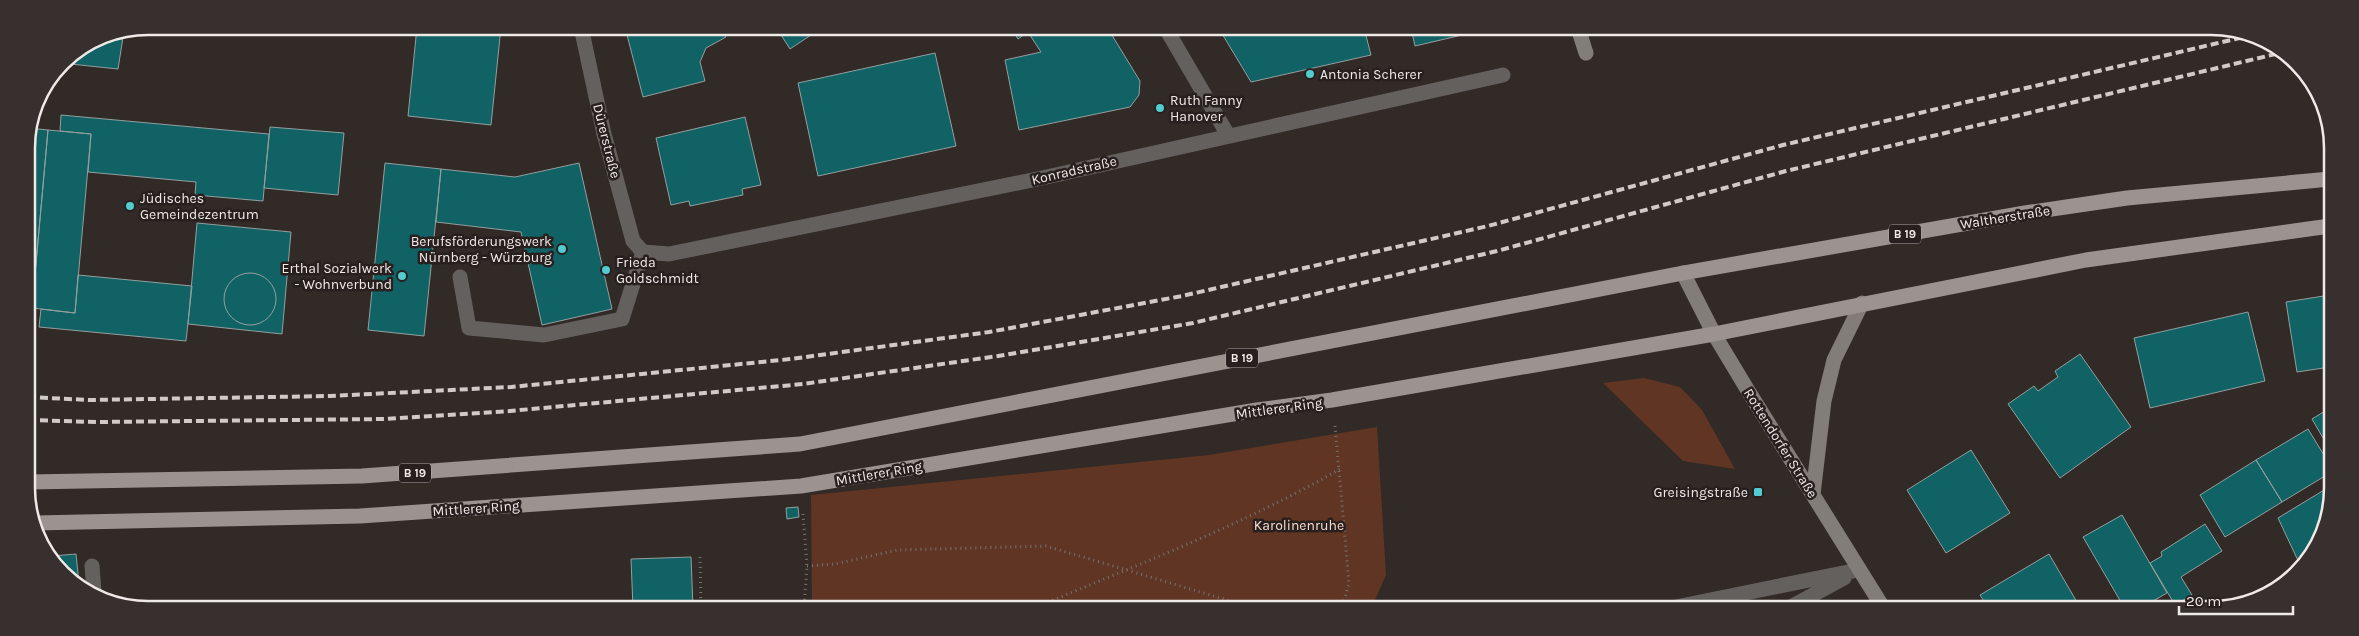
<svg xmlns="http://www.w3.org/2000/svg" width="2359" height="636" viewBox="0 0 2359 636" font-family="Karla,sans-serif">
  <rect width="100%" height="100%" fill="#312a27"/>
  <path fill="#603523" d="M1644,378L1680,387L1702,410L1735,469L1683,461L1603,383Z
    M1377,427L1386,575L1371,609L812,608L811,495L1209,455Z"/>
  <path fill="#116265" stroke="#949f9f" d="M417,27H501L491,125L408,116Z
    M625,27H720L726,37L706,48L700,62L705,81L643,97Z
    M776,27H815L817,31L790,49Z
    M1011,27H1107L1140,81L1139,95L1130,107L1019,130L1005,60L1041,52L1028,32L1018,39Z
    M1218,27L1364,28L1371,55L1251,82Z
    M1411,28H1492L1415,46Z
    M124,31L118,69L61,63L102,35Z
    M935,53L956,146L818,176L798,83Z
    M61,115L269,134L263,201L195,195L196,182L88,172L91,134L60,131Z
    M745,117L761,185L742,189L743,195L690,206L689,201L671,205L656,138Z
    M270,127L344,133L338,195L264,188Z
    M29,128L48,130L32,308H27L26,141Z
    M48,130L91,134L75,313L32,308Z
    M385,163L441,169L424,336L368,330Z
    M579,163L612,309L542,325L521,232L436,222L441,169L515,177Z
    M197,223L291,232L282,334L188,324Z
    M224 299a26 26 0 1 1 52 0a26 26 0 1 1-52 0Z
    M78,275L192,286L186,341L39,327L41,309L75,313Z
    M2330,295V367L2297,372L2286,302Z
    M2248,312L2265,381L2150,408L2134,338Z
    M2080,354L2131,427L2060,478L2008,404L2034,386L2038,391L2058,377L2055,371Z
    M2330,408V450L2312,419Z
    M2308,429L2330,465V473L2282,502L2256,460Z
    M1971,450L2010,513L1946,553L1907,490Z
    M2256,460L2282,502L2225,537L2200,495Z
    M2329,487L2330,512L2316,549L2301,567L2278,518Z
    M798,507L799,517L787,519L786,508Z
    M2122,515L2167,593L2139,609H2125L2083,537Z
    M2205,524L2222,551L2181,577L2192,595L2175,605L2150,563L2162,556L2161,552Z
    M76,554L79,583L62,574L52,556Z
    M2049,554L2081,609H1989L1980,595Z
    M691,557L693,608H633L631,559Z"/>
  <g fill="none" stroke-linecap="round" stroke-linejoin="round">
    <path stroke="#77716e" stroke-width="3" stroke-dasharray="1 4" stroke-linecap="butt" d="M1335,426L1349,583L1342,609
      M803,514L807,566L804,608
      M700,557L701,608
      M807,566L835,564L897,550L1046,546L1257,609
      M1034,608C1137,565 1243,525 1340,469"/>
    <path stroke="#64605e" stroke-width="15" d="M460,277L469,328L544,335L622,319L643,252
      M92,566L94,591
      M1666,609L1858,570
      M1787,609L1844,578"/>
    <path stroke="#64605e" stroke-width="15" d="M581,27L604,134L633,241L643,252L669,254L1042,178L1503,75
      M1165,27L1228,135"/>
    <path stroke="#837d7a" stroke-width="15" d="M1578,28L1586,53
      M1683,273L1714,334L1747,389L1884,609
      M1813,494L1824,401L1834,360L1862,303"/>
    <path stroke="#9b9390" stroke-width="15" d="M28,482L362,476L800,444L1683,273L2025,213L2127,198L2330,179
      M35,523L360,516L801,486L1257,410L1332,400L1714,334L2086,260L2330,226"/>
    <path stroke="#d0cac8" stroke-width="4" stroke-dasharray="8 4" stroke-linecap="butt" d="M28,397L89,400L330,396L511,387L791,359L989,332L1182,296L1488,226L1783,145L2248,36
      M28,420L96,422L384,419L510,411L803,384L998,356L1193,323L1497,251L1786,171L2280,53"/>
  </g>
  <g fill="#52ccd0" stroke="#27201e" stroke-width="2">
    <circle cx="1310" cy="74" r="5"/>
    <circle cx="1160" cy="108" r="5"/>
    <circle cx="130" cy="206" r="5"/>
    <circle cx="562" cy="249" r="5"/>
    <circle cx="606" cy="270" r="5"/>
    <circle cx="402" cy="276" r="5"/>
    <rect x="1753" y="487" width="10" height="10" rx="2.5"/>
  </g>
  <g text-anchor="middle" stroke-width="5" stroke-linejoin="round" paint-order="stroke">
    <g fill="#27201e" stroke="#b3adab" stroke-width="1">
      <rect x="1889" y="224.5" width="32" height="19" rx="4"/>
      <rect x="1226" y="348.5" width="32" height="19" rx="4"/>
      <rect x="399" y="463.5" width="32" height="19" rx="4"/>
    </g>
    <g font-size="12" font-weight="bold" fill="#efeae8">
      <text x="1905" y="238">B 19</text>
      <text x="1242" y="362">B 19</text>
      <text x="415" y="477">B 19</text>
    </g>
    <g font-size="14" fill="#efeae8" stroke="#27201e" text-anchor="start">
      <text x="1320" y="79">Antonia Scherer</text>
      <text x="1170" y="105">Ruth Fanny<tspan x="1170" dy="16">Hanover</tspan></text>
      <text x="140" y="203">Jüdisches<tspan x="140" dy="16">Gemeindezentrum</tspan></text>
      <text x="552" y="246" text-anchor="end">Berufsförderungswerk<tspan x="552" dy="16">Nürnberg - Würzburg</tspan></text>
      <text x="616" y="267">Frieda<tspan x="616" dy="16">Goldschmidt</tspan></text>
      <text x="392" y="273" text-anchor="end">Erthal Sozialwerk<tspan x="392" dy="16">- Wohnverbund</tspan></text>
      <text x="1748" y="497" text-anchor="end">Greisingstraße</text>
    </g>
    <g font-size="14" fill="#efeae8" stroke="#27201e">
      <text transform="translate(607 141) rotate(76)" y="5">Dürerstraße</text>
      <text transform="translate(1074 170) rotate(-13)" y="5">Konradstraße</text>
      <text transform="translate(2005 217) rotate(-9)" y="5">Waltherstraße</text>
      <text transform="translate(1279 408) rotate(-8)" y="5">Mittlerer Ring</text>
      <text transform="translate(1781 443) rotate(58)" y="5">Rottendorfer Straße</text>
      <text transform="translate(879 473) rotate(-10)" y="5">Mittlerer Ring</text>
      <text transform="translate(476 508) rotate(-4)" y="5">Mittlerer Ring</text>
    </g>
    <g font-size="14" fill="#fbdacd" stroke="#27201e">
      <text x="1299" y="530">Karolinenruhe</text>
    </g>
  </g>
  <path d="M0 0H2359V636H0ZM148 35H2211A113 113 0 0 1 2324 148V488A113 113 0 0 1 2211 601H148A113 113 0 0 1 35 488V148A113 113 0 0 1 148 35Z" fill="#37302e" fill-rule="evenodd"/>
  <path fill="none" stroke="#efeae8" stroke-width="2.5" d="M148 35H2211A113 113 0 0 1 2324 148V488A113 113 0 0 1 2211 601H148A113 113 0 0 1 35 488V148A113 113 0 0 1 148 35Z"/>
  <path d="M2179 606v8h114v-8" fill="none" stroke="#efeae8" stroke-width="2.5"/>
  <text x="2186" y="606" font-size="15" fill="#efeae8" stroke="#27201e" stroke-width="4" paint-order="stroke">20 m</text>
</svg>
